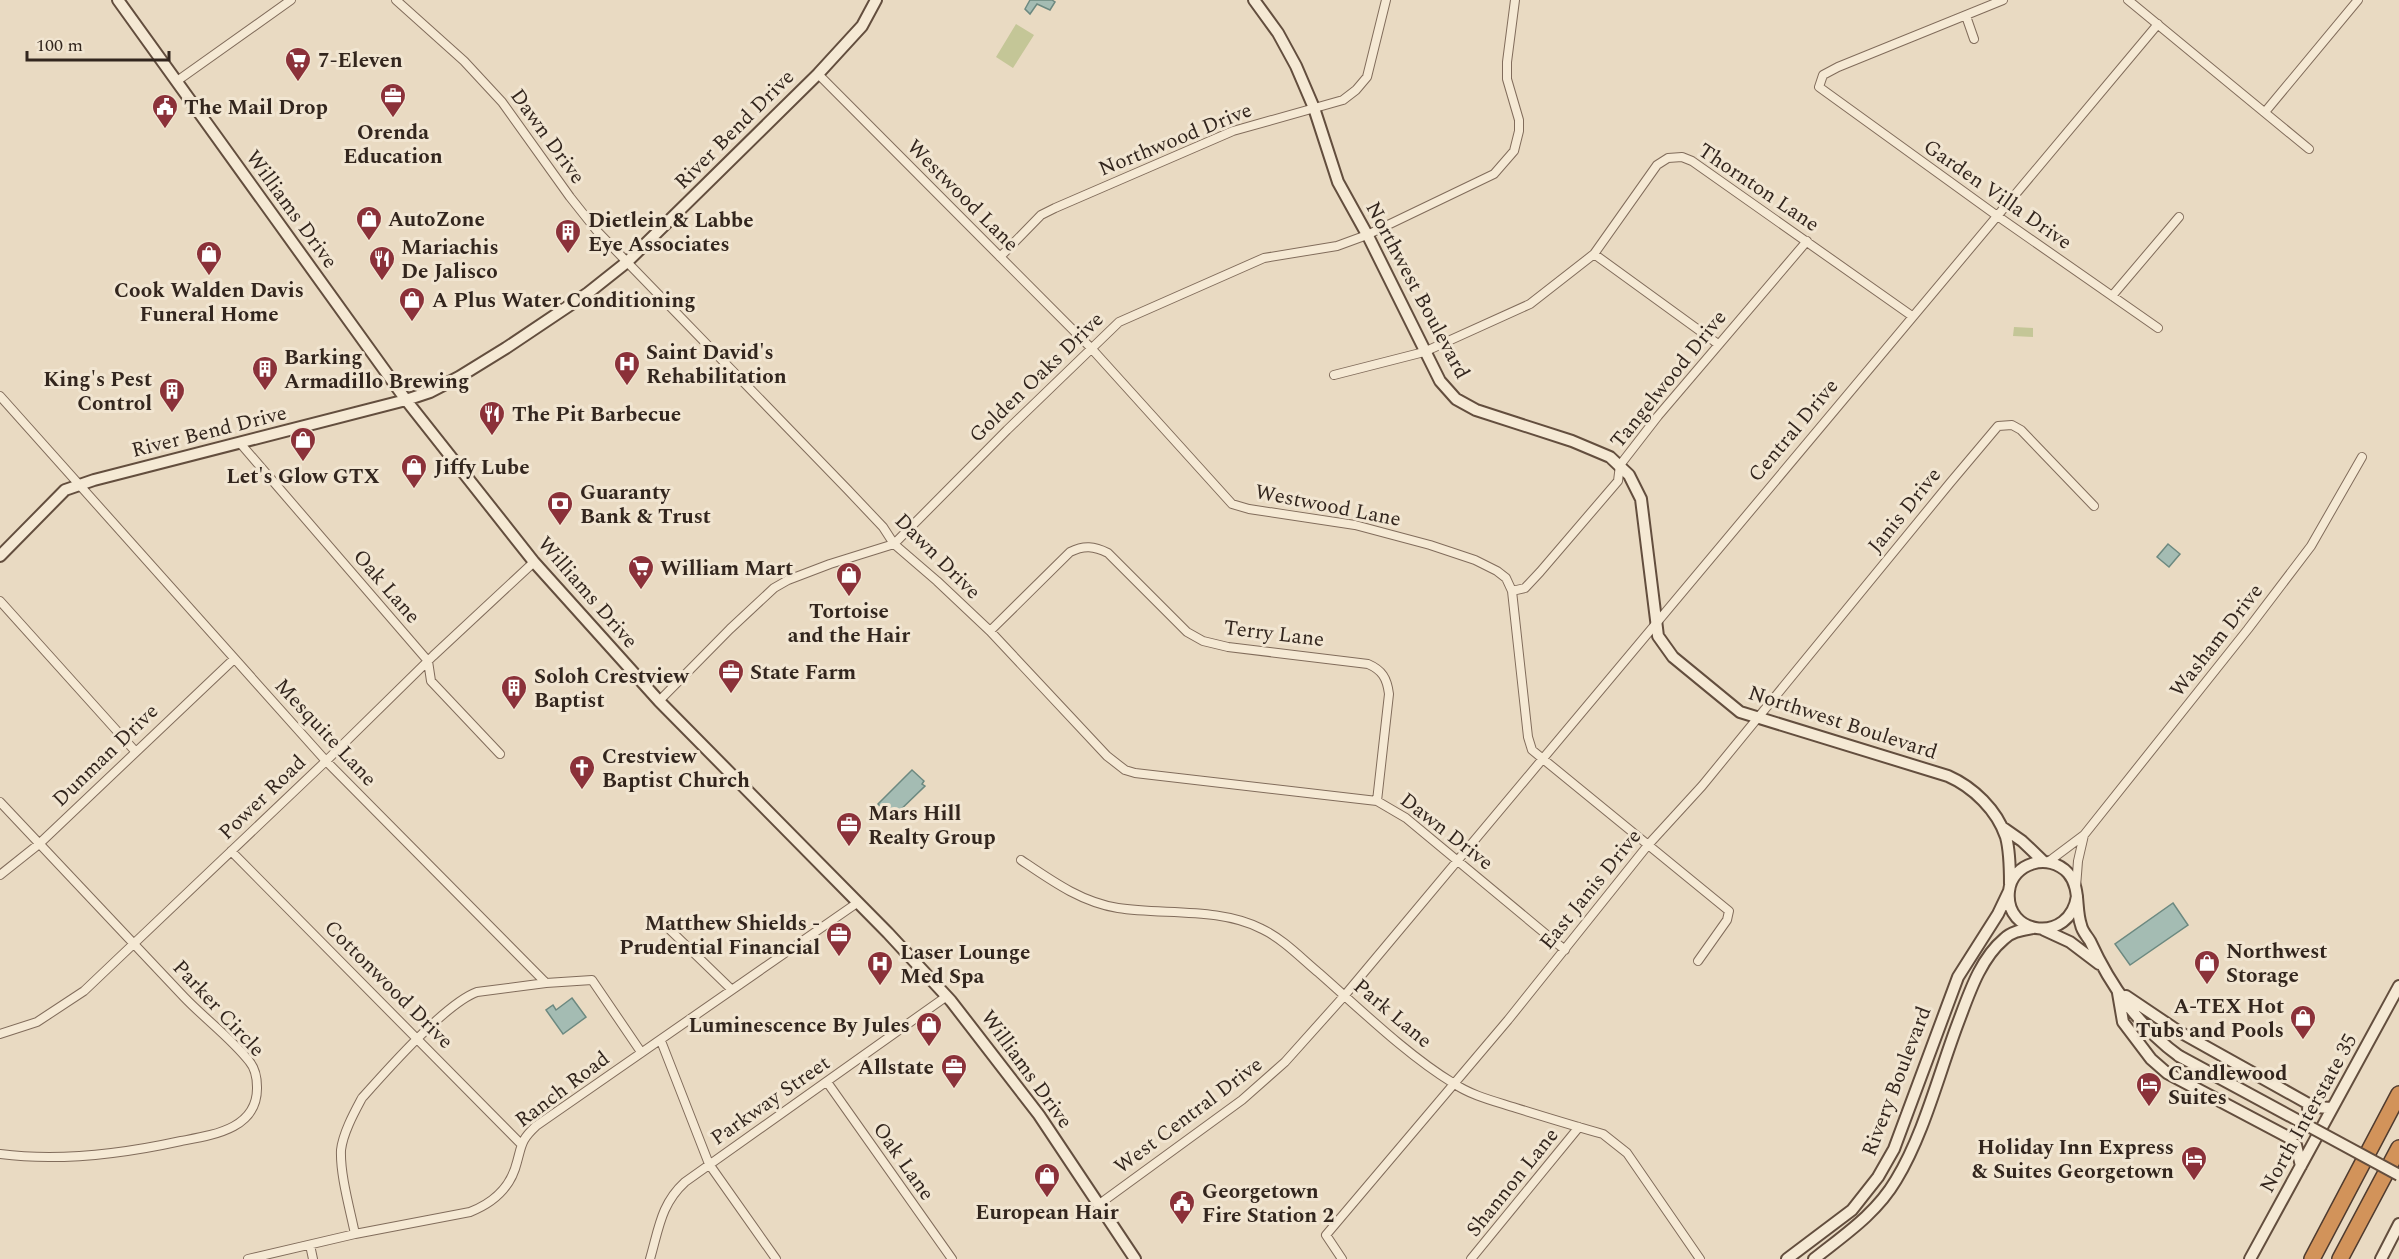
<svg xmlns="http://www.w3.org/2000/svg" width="2399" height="1259" viewBox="0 0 2399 1259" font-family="Spectral,serif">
  <rect width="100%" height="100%" fill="#e9dac2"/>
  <path fill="#c4c697" d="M1016,24L1034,35L1013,68L996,57Z
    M2014,327L2033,328V337L2013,336Z"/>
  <path fill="#a4bcb3" stroke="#6c8980" stroke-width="1.5" d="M1030,0H1052L1055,2L1050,10L1037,4L1030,14L1025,9Z
    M2168,544L2180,554L2169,567L2157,557Z
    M912,770L924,781L922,784L925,786L892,818L878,804Z
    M2173,903L2188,925L2130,965L2115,944Z
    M572,998L586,1017L563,1034L546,1010L553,1005L556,1010Z"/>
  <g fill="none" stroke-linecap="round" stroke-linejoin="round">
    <defs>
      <path id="street" d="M396,0L464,61L502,102L570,197L597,231L627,262L847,489L883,527L894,544L937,581L990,631L1107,756L1125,770L1135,773L1377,801L1406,818L1565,950
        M2003,0L1838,67L1823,75L1819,87L1996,215L2158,328
        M2128,0L2309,149
        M1966,16L1974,39
        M818,74L1091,348L1232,504L1249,509L1355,525L1430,545L1475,560L1497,571L1506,578L1512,591L1528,737L1532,750L1729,911L1727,920L1698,961
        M177,81L291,0
        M2265,112L2358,0
        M1594,254L1718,344
        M1000,257L1041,215L1055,208L1233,131L1343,100L1356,90L1367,77L1386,0
        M2112,296L2179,217
        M1334,375L1424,352L1530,304L1594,254L1657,165L1668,158L1682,157L1692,161L1912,316
        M0,396L326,761L546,983L592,980L641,1052
        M240,443L428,661L431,681L500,754
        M1512,591L1525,588L1540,572L1618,481L1620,465L1658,416L1807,241
        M0,601L135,751
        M990,631L1070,552C1084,545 1094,546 1108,553L1187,632L1203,641L1228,647L1368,664C1382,670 1387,678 1389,694L1377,801
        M659,701L730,629L774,588L788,580L830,564L894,544L1007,430L1119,322L1264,258L1337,246L1367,235L1494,174L1514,151L1519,131V120L1507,79V62L1515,0
        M0,802C61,867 123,932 184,997C205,1019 231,1038 249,1061C255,1068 257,1078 257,1087C258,1129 213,1135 181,1141C122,1154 60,1162 0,1154
        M231,851L520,1143
        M1021,860C1052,881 1081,902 1118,908C1163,915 1220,907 1262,929C1283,939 1301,958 1319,973C1360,1009 1407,1055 1453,1083C1472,1096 1494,1101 1516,1108C1545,1117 1574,1126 1603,1134L1627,1153L1700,1259
        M2048,862L2084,835L2248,629L2311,546L2362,457
        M0,875L39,844L234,659
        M2076,887L2078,861L2084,835
        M667,927L732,990
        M0,1034L37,1022L84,991L326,761L433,656L534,562
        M661,1041L709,1164L776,1259
        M827,1082L952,1259
        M1098,1205L1242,1100L1285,1062L1345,995L2158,24
        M355,1234C350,1209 340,1175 341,1150C343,1133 354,1113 362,1098C386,1071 446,1003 477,992L546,983
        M310,1245L313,1259
        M248,1259L355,1234L470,1212C493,1203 511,1187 517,1162C522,1144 521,1140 536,1126L857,903
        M650,1259C659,1228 661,1204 685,1182L947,996
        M1342,1259L1326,1235L1508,1020L1648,845L1702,786L1950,483L1998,426L2012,425L2021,430L2094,506
        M1471,1259L1579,1127"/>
      <path id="secondary" d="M118,0L406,400L534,562L659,701L888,933L951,1001L1039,1115L1135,1259
        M1254,0L1278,33L1296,66L1314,108L1338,182L1369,238L1440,381L1456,399L1476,410L1572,441L1610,457L1629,475L1641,499L1658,636L1673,657L1740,712L1948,776C1973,787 1997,810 2006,837C2010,852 2010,869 2010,884
        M0,556L65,490L94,480L406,400L430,392L459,377L506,348L588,293L627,262L818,74L862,26L876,0
        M2002,827L2022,841L2043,861
        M2077,896C2070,944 2004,936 2009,891C2012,863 2049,852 2068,873C2081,888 2075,908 2081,925C2082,931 2087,936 2090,941C2110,985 2140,1028 2179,1056
        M2044,930L2070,942L2099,964
        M2118,993L2123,1022L2151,1059L2167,1073L2288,1137L2296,1145L2301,1166
        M2126,996L2178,1031L2314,1107L2332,1108
        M2288,1137C2305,1134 2309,1119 2308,1104
        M1787,1259L1852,1210L1878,1177L1894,1149L1958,977L1998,914L2009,891
        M1814,1259C1844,1235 1876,1214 1896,1180C1924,1134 1939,1073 1958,1023C1969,994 1980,959 2004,939C2012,931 2023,930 2033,928
        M2250,1259L2399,986
        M2381,1259L2399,1224"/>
      <path id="highway" d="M2312,1259L2399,1094
        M2340,1259L2399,1148"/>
    </defs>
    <use href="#street" stroke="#816c5b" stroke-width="10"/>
    <use href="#secondary" stroke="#634e3e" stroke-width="14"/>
    <use href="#highway" stroke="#4f3b2f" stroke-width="18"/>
    <use href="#street" stroke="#f5e9d4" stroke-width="8"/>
    <use href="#secondary" stroke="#f5e9d4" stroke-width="10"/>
    <use href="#highway" stroke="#d2935a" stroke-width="15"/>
    <defs>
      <path id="secondary-bridge" d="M2179,1056L2399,1175"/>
    </defs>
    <use href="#secondary-bridge" stroke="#634e3e" stroke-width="14" stroke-linecap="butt"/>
    <use href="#secondary-bridge" stroke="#f5e9d4" stroke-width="10"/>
  </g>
  <defs>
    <symbol id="supermarket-pin" viewBox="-11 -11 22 30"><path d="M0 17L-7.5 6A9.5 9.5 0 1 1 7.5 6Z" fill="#8b3139" stroke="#f1e5d1"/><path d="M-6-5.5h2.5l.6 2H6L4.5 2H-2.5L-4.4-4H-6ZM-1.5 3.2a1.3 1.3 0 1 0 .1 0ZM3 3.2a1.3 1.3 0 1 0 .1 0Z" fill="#fff"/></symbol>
    <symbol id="office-pin" viewBox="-11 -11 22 30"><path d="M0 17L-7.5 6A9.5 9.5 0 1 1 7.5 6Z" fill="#8b3139" stroke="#f1e5d1"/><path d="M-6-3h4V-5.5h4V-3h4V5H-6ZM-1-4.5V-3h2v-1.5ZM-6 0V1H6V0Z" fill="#fff"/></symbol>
    <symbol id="civic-pin" viewBox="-11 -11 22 30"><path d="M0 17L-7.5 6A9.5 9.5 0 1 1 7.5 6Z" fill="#8b3139" stroke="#f1e5d1"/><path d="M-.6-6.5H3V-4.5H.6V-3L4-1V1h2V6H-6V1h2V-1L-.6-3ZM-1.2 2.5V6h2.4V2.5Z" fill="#fff"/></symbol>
    <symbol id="shop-pin" viewBox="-11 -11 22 30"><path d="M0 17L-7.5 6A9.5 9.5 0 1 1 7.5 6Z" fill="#8b3139" stroke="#f1e5d1"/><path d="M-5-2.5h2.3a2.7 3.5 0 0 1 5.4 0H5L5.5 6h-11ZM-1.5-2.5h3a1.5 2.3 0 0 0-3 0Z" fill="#fff"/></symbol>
    <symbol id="building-pin" viewBox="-11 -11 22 30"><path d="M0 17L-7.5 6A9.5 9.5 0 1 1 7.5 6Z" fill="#8b3139" stroke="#f1e5d1"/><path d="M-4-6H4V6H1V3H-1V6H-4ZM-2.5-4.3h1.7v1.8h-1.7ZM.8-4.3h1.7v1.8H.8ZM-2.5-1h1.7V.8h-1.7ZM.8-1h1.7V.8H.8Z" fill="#fff"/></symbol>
    <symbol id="restaurant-pin" viewBox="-11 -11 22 30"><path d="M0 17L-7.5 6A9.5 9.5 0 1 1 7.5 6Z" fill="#8b3139" stroke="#f1e5d1"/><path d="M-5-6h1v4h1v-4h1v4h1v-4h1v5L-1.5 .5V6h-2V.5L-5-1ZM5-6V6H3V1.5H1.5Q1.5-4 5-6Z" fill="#fff"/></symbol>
    <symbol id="hospital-pin" viewBox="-11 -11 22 30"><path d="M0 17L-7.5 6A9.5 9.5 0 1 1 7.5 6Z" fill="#8b3139" stroke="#f1e5d1"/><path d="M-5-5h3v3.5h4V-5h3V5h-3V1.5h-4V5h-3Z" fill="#fff"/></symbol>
    <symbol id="bank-pin" viewBox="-11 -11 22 30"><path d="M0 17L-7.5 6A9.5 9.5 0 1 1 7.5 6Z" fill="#8b3139" stroke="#f1e5d1"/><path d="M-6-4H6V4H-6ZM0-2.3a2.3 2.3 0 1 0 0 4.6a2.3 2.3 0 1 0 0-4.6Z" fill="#fff"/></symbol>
    <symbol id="church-pin" viewBox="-11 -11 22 30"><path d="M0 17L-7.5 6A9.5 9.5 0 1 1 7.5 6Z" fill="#8b3139" stroke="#f1e5d1"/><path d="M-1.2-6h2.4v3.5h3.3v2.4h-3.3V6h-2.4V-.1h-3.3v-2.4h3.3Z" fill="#fff"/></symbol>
    <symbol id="hotel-pin" viewBox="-11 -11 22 30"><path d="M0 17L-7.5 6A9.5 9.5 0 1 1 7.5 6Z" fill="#8b3139" stroke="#f1e5d1"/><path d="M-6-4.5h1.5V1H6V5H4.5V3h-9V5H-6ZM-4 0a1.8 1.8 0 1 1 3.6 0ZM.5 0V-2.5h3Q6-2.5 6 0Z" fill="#fff"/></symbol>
  </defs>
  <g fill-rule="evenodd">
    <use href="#supermarket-pin" x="283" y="45" width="30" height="40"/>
    <use href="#office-pin" x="378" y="81" width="30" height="40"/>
    <use href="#civic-pin" x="150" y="92" width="30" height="40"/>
    <use href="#shop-pin" x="354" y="204" width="30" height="40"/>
    <use href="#building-pin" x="553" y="217" width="30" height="40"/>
    <use href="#shop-pin" x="194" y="239" width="30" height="40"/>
    <use href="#restaurant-pin" x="367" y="244" width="30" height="40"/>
    <use href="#shop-pin" x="397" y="285" width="30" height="40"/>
    <use href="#hospital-pin" x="612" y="349" width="30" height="40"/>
    <use href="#building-pin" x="250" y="354" width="30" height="40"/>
    <use href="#building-pin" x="157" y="376" width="30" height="40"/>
    <use href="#restaurant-pin" x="477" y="399" width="30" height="40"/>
    <use href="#shop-pin" x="288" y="425" width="30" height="40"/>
    <use href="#shop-pin" x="399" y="452" width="30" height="40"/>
    <use href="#bank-pin" x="545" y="489" width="30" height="40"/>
    <use href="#supermarket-pin" x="626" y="553" width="30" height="40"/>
    <use href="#shop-pin" x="834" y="560" width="30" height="40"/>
    <use href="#office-pin" x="716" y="657" width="30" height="40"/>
    <use href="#building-pin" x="499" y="673" width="30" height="40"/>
    <use href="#church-pin" x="567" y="753" width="30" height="40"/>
    <use href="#office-pin" x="834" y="810" width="30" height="40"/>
    <use href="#office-pin" x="824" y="920" width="30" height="40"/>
    <use href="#shop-pin" x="2192" y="948" width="30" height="40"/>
    <use href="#hospital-pin" x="865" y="949" width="30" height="40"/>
    <use href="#shop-pin" x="2288" y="1003" width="30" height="40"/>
    <use href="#shop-pin" x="914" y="1010" width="30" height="40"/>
    <use href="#office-pin" x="939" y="1052" width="30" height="40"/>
    <use href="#hotel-pin" x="2134" y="1070" width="30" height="40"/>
    <use href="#hotel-pin" x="2179" y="1144" width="30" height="40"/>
    <use href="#shop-pin" x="1032" y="1161" width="30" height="40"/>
    <use href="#civic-pin" x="1167" y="1188" width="30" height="40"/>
  </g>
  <g text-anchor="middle" stroke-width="6" stroke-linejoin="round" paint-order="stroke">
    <g font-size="21" font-weight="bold" fill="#33261e" stroke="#f1e5d1" text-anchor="start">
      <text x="318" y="67">7-Eleven</text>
      <text x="184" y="114">The Mail Drop</text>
      <text x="393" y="139" text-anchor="middle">Orenda<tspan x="393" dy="24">Education</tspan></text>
      <text x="388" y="226">AutoZone</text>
      <text x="588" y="227">Dietlein &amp; Labbe<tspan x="588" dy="24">Eye Associates</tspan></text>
      <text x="401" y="254">Mariachis<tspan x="401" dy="24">De Jalisco</tspan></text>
      <text x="209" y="297" text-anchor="middle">Cook Walden Davis<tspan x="209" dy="24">Funeral Home</tspan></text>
      <text x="432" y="307">A Plus Water Conditioning</text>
      <text x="646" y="359">Saint David's<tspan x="646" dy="24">Rehabilitation</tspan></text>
      <text x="284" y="364">Barking<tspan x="284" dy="24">Armadillo Brewing</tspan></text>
      <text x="152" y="386" text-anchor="end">King's Pest<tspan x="152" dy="24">Control</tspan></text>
      <text x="512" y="421">The Pit Barbecue</text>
      <text x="434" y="474">Jiffy Lube</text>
      <text x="303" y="483" text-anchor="middle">Let's Glow GTX</text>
      <text x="580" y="499">Guaranty<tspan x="580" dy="24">Bank &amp; Trust</tspan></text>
      <text x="660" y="575">William Mart</text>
      <text x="849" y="618" text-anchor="middle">Tortoise<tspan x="849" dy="24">and the Hair</tspan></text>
      <text x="750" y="679">State Farm</text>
      <text x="534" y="683">Soloh Crestview<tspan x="534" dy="24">Baptist</tspan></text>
      <text x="602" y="763">Crestview<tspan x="602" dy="24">Baptist Church</tspan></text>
      <text x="868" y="820">Mars Hill<tspan x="868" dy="24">Realty Group</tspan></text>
      <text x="820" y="930" text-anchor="end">Matthew Shields -<tspan x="820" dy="24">Prudential Financial</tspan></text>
      <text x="2226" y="958">Northwest<tspan x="2226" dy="24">Storage</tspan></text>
      <text x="900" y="959">Laser Lounge<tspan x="900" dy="24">Med Spa</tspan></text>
      <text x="2284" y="1013" text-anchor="end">A-TEX Hot<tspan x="2284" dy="24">Tubs and Pools</tspan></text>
      <text x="910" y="1032" text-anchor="end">Luminescence By Jules</text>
      <text x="934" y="1074" text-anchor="end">Allstate</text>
      <text x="2168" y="1080">Candlewood<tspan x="2168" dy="24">Suites</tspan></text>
      <text x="2174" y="1154" text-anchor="end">Holiday Inn Express<tspan x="2174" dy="24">&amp; Suites Georgetown</tspan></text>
      <text x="1202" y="1198">Georgetown<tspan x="1202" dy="24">Fire Station 2</tspan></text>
      <text x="1047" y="1219" text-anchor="middle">European Hair</text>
    </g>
    <g font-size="21" fill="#33261e" stroke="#f1e5d1">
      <text transform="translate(734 129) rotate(-45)" y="7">River Bend Drive</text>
      <text transform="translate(548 136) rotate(54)" y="7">Dawn Drive</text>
      <text transform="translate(1175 139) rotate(-22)" y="7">Northwood Drive</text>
      <text transform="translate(1759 187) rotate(34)" y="7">Thornton Lane</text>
      <text transform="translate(1998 194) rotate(35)" y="7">Garden Villa Drive</text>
      <text transform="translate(963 195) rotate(45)" y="7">Westwood Lane</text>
      <text transform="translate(292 209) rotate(54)" y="7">Williams Drive</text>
      <text transform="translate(1418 290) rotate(62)" y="7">Northwest Boulevard</text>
      <text transform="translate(1036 377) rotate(-44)" y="7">Golden Oaks Drive</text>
      <text transform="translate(1668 379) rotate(-51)" y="7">Tangelwood Drive</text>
      <text transform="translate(1793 430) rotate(-50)" y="7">Central Drive</text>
      <text transform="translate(209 431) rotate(-14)" y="7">River Bend Drive</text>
      <text transform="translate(1328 505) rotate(11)" y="7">Westwood Lane</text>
      <text transform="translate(1904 510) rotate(-51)" y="7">Janis Drive</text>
      <text transform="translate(938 556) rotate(45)" y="7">Dawn Drive</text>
      <text transform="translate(387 586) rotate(49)" y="7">Oak Lane</text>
      <text transform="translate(588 592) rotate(49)" y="7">Williams Drive</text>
      <text transform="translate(1274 633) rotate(7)" y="7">Terry Lane</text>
      <text transform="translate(2216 640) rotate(-52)" y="7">Washam Drive</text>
      <text transform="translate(1843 722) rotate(18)" y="7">Northwest Boulevard</text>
      <text transform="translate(326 732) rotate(47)" y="7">Mesquite Lane</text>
      <text transform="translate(105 755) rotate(-44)" y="7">Dunman Drive</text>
      <text transform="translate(262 797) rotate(-44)" y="7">Power Road</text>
      <text transform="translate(1447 831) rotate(38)" y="7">Dawn Drive</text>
      <text transform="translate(1590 889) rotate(-51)" y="7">East Janis Drive</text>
      <text transform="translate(389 984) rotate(45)" y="7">Cottonwood Drive</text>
      <text transform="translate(219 1008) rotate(47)" y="7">Parker Circle</text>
      <text transform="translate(1393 1013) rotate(40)" y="7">Park Lane</text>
      <text transform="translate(1027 1069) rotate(54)" y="7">Williams Drive</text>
      <text transform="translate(1896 1081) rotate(-69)" y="7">Rivery Boulevard</text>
      <text transform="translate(562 1089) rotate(-37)" y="7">Ranch Road</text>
      <text transform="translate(770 1100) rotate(-35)" y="7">Parkway Street</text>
      <text transform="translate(2308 1113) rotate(-61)" y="7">North Interstate 35</text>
      <text transform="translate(1188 1115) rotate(-37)" y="7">West Central Drive</text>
      <text transform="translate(904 1161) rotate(55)" y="7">Oak Lane</text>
      <text transform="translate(1512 1182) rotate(-51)" y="7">Shannon Lane</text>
    </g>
  </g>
  <path d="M27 51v9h142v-9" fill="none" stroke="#33261e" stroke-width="3"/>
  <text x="36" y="51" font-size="18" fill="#33261e" stroke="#f1e5d1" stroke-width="4.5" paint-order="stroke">100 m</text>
</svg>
